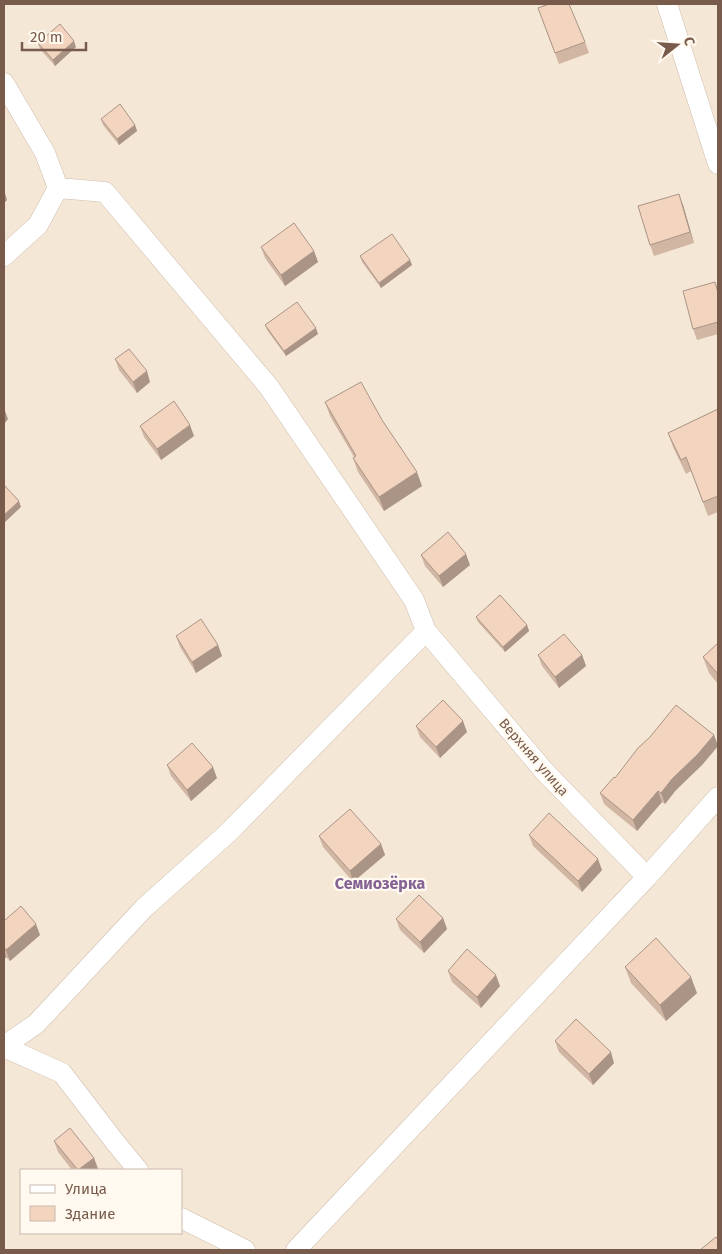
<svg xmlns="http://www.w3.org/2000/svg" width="722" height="1254" viewBox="0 0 722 1254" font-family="'Fira Sans',sans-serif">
  <rect width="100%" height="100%" fill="#fdf5e8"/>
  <path fill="#f5e7d6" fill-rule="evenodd" d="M4,4H718V1250H4ZM21,1170H181V1233H21Z"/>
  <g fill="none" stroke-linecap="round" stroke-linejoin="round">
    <defs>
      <path id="street" d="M667,4L718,164
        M4,83L45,153L58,188
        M58,188L105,192L269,387L414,600L426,631L545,772L647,877
        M4,256L38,225L58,188
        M4,1046L36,1024L144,908L229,832L426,631
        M4,1047L62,1073L115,1142L138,1170
        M181,1218L245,1250
        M296,1250L647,877L718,797"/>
    </defs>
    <use href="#street" stroke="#cfbdad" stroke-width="21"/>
    <use href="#street" stroke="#fff" stroke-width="20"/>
  </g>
  <path fill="#d1b6a4" d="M542,19L585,42L589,53L559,64Z
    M38,43L76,47L55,66L40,49Z
    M101,119L135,125L137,131L119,145L103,125Z
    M683,205L694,243L654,256L650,245Z
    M261,247L314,251L318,262L285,286L265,258Z
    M360,256L410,260L412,265L381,288L362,262Z
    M715,282L718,290V334L697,340L693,329Z
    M265,325L318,334L286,356L267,330Z
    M115,359L150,382L137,393L119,370Z
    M325,402L422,486L384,511L358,472L353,458L354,457L330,416Z
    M718,409V512L708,516L691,471L686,474L673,447L668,433Z
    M140,426L194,436L161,460L144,437Z
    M421,555L470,565L443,587L425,566Z
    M476,617L527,625L529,631L505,652L478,622Z
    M176,636L218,645L222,656L196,673L180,647Z
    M718,643V684L709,673L703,657Z
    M538,655H582L586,666L559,688L542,666Z
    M416,726L467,732L440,758L420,737Z
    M714,735L718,746L702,765L676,790L665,804L662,802L637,831L604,804L600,793L615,778Z
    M167,765L217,778L191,801L171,776Z
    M529,835L602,870L582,892L533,846Z
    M319,836L381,844L385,855L353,882L323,847Z
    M443,918L447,929L424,953L400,930L396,919Z
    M4,921L40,935L10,961L6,957L4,959Z
    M625,967L697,993L666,1021L631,983Z
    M448,971L500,986L481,1008L452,982Z
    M555,1041L614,1063L593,1085L559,1052Z
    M54,1141L94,1158L98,1169L96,1170H72L58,1152Z"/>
  <path fill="#aa9486" d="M74,41L76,47L55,66L53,60Z
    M135,125L137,131L119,145L117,139Z
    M4,190L7,200L4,203Z
    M679,194L683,205L694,243L690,232Z
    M314,251L318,262L285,286L281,275Z
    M410,260L412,265L381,288L379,283Z
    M316,328L318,334L286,356L284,351Z
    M147,371L150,382L137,393L133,382Z
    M4,408L8,419L4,424Z
    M190,425L194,436L161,460L157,449Z
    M417,472L422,486L384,511L379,497Z
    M19,501L21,507L4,523V515Z
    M466,554L470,565L443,587L439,576Z
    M527,625L529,631L505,652L503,647Z
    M218,645L222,656L196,673L192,662Z
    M582,655L586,666L559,688L555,677Z
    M463,721L467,732L440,758L436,747Z
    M714,735L718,746L702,765L676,790L665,804L661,793L672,779Z
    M213,767L217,778L191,801L187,790Z
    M658,791L662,802L637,831L633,820Z
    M381,844L385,855L353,882L350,871Z
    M598,859L602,870L582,892L578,881Z
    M443,918L447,929L424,953L420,942Z
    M36,924L40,935L10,961L6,950Z
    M4,949L6,957L4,959Z
    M496,975L500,986L481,1008L477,997Z
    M691,977L697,993L666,1021L660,1005Z
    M611,1052L614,1063L593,1085L589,1074Z
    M94,1158L98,1169L96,1170H78Z"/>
  <path fill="#f3d4bf" stroke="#aa9486" d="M549,4H569L585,42L555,53L538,8Z
    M60,24L74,41L53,60L38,43Z
    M120,104L135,125L117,139L101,119Z
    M679,194L690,232L650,245L638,206Z
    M294,223L314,251L281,275L261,247Z
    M392,234L410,260L379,283L360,256Z
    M715,282L718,293V322L693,329L683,291Z
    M297,302L316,328L284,351L265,325Z
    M129,349L147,371L133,382L115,359Z
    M361,382L382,420L417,472L379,497L353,458L356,456L325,402Z
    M174,401L190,425L157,449L140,426Z
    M718,409V496L703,502L686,457L681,460L668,433Z
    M4,485L19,501L4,515Z
    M448,532L466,554L439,576L421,555Z
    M500,595L527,625L503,647L476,617Z
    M201,619L218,645L192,662L176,636Z
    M564,634L582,655L555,677L538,655Z
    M718,643V674L703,657Z
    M443,700L463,721L436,747L416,726Z
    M676,705L714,735L698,754L672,779L661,793L658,791L633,820L600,793L614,777L615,778L638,748L650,737Z
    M192,743L213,767L187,790L167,765Z
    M350,809L381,844L350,871L319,836Z
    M549,813L598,859L578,881L529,835Z
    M419,895L443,918L420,942L396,919Z
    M21,906L36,924L6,950L4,947V921Z
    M656,938L691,977L660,1005L625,967Z
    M467,949L496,975L477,997L448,971Z
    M576,1019L611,1052L589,1074L555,1041Z
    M70,1128L94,1158L78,1170L54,1141Z
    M716,1237L718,1240V1250H700Z"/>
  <g text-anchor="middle" stroke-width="4.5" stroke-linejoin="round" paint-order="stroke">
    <g font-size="14" fill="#785b4b" stroke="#fff9ef">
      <text transform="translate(534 757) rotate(49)" y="5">Верхняя улица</text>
    </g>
    <g font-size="16" font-weight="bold" fill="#846394" stroke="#fff9ef">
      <text x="380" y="889">Семиозёрка</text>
    </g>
  </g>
  <rect width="722" height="1254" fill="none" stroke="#785b4b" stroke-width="10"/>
  <rect x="20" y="1169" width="162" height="65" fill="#fff9ef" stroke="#c9baad"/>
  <rect x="30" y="1185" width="25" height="8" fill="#ffffff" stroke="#c9baad"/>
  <text x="65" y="1194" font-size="15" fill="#785b4b">Улица</text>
  <rect x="30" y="1206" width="25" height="15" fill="#f3d4bf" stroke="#c9baad"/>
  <text x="65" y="1219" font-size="15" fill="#785b4b">Здание</text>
  <g transform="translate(677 45) rotate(73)" stroke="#fff9ef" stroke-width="4" paint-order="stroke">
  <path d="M0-4L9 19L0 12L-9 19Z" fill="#785b4b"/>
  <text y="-8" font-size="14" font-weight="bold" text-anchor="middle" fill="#785b4b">С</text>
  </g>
  <path d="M22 42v8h64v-8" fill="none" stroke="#785b4b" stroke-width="2.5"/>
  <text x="30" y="42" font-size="15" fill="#785b4b" stroke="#fff9ef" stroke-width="4" paint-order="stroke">20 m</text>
</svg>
